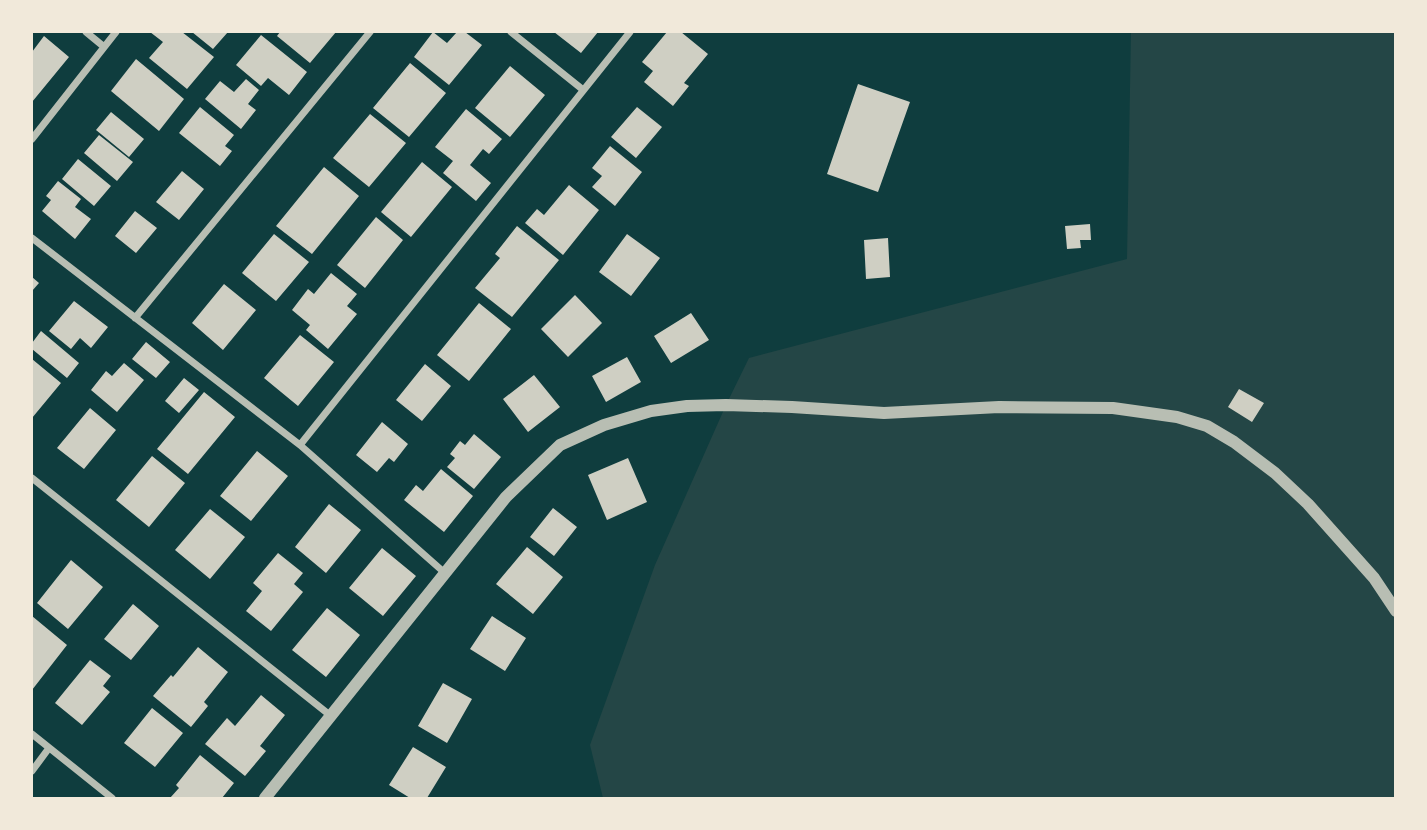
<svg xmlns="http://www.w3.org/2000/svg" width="1427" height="830" viewBox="0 0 1427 830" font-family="Barlow,sans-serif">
  <rect width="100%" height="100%" fill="#0f3d3e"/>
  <path fill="#244646" d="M1131,32H1395V798H603L590,745L655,565L726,405L749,358L1127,259Z"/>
  <path fill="#cfcfc3" d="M150,32H182L214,57L187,89L149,58L163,42Z
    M192,32H228L213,49Z
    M280,32H336L310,63L277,36Z
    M433,32L447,43L457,32H465L482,45L449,85L414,57Z
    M554,32H598L581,53Z
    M667,32H681L708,54L684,83L689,86L673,106L644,82L653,71L642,62Z
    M261,35L307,72L289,95L268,78L261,86L236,65Z
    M44,36L69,57L32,102V52Z
    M136,59L184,99L159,131L111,91Z
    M410,63L446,93L409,137L373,108Z
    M510,66L545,95L510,137L475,108Z
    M246,79L259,90L248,104L256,110L241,129L205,99L220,81L234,92Z
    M858,84L910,102L878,192L827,174Z
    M200,107L234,135L225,146L232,151L220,166L179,133Z
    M637,107L662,127L636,158L611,137Z
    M466,109L502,139L489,154L483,149L470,165L491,183L476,201L443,173L453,161L435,147Z
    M111,112L144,139L129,157L96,130Z
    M370,114L406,143L369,187L333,158Z
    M99,135L133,162L117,181L84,153Z
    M610,146L642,172L615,206L592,187L602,176L592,168Z
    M78,159L111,186L94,206L62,179Z
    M422,162L452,187L411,237L381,212Z
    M324,167L359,196L312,254L276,226Z
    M182,171L204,189L179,220L156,202Z
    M58,181L81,199L75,207L91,219L75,239L42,211L51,200L46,196Z
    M569,185L599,210L563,255L525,223L537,209L544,215Z
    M135,211L157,228L136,253L115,236Z
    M376,217L403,240L365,288L337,265Z
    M1090,224L1091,240H1080L1081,248L1067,249L1065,226Z
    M517,226L559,260L512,317L475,288L500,258L495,254Z
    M274,234L309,262L276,301L242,273Z
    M627,234L660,258L631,296L599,272Z
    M888,238L890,277L866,279L864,240Z
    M331,273L357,294L347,306L357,314L328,349L306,330L310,325L292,310L308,289L314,294Z
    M32,277L39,283L32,291Z
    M224,284L256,310L223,350L192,323Z
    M575,295L602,323L568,357L541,329Z
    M74,301L108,327L91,348L80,338L71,349L49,331Z
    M479,303L511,329L469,381L437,355Z
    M691,313L709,340L671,363L654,336Z
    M41,331L79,363L67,378L32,349V343Z
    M300,335L334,362L298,406L264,378Z
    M146,342L170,362L156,378L132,359Z
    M627,357L641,382L606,402L592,376Z
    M32,359L61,383L32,418Z
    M124,363L144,380L117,412L91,390L106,371L112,376Z
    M425,364L451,386L422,421L396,400Z
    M534,375L560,407L528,432L503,399Z
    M184,378L199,390L179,413L165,401Z
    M1239,389L1264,403L1252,422L1228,407Z
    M204,392L235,417L188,474L157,449Z
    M90,408L116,430L84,469L57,448Z
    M382,422L408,444L394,462L389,458L377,472L356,455Z
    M474,434L501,457L474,489L447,467L455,458L450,454L460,441L465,445Z
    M257,451L288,476L251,521L220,496Z
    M152,456L185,483L149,527L116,500Z
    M628,458L647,502L607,520L588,475Z
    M441,469L473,496L444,532L404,500L416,485L423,491Z
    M329,504L361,530L326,573L295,547Z
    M553,508L577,527L554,556L530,537Z
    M210,509L245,537L210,579L175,550Z
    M527,547L563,577L533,614L496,584Z
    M382,548L416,576L383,616L349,588Z
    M278,553L303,573L294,584L303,592L271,631L246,611L262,591L253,583Z
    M71,560L103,587L68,629L37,603Z
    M133,604L159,626L131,660L104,639Z
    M327,608L360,635L326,677L292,650Z
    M32,616L67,645L32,690Z
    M492,616L526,638L505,671L470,649Z
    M198,647L228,672L204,702L208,706L191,727L153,696L171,675L173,677Z
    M90,660L111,676L103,686L110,692L82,725L55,703Z
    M443,683L472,699L447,743L418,726Z
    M261,695L285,715L260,746L266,751L245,776L205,744L227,718L235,726Z
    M152,708L183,733L155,767L124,743Z
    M413,747L446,767L427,798H410L389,785Z
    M200,755L234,783L222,798H170L179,788L176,785Z"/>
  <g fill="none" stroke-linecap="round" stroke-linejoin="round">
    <path stroke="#b8beb3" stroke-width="7" d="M86,32L103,46
      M511,32L582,89
      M32,139L116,32
      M32,238L300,445L446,574
      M135,318L370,32
      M300,445L630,32
      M32,478L331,716
      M32,734L112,798
      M32,771L49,748"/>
    <path stroke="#b8beb3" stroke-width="12" d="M265,798L506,497L560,445L604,425L651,411L687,406L726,405L792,407L884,413L999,407L1113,408L1177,417L1207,426L1234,442L1275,473L1308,504L1374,578L1396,611"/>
  </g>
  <rect width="1427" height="830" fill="none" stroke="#f1e9da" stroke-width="66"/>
</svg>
